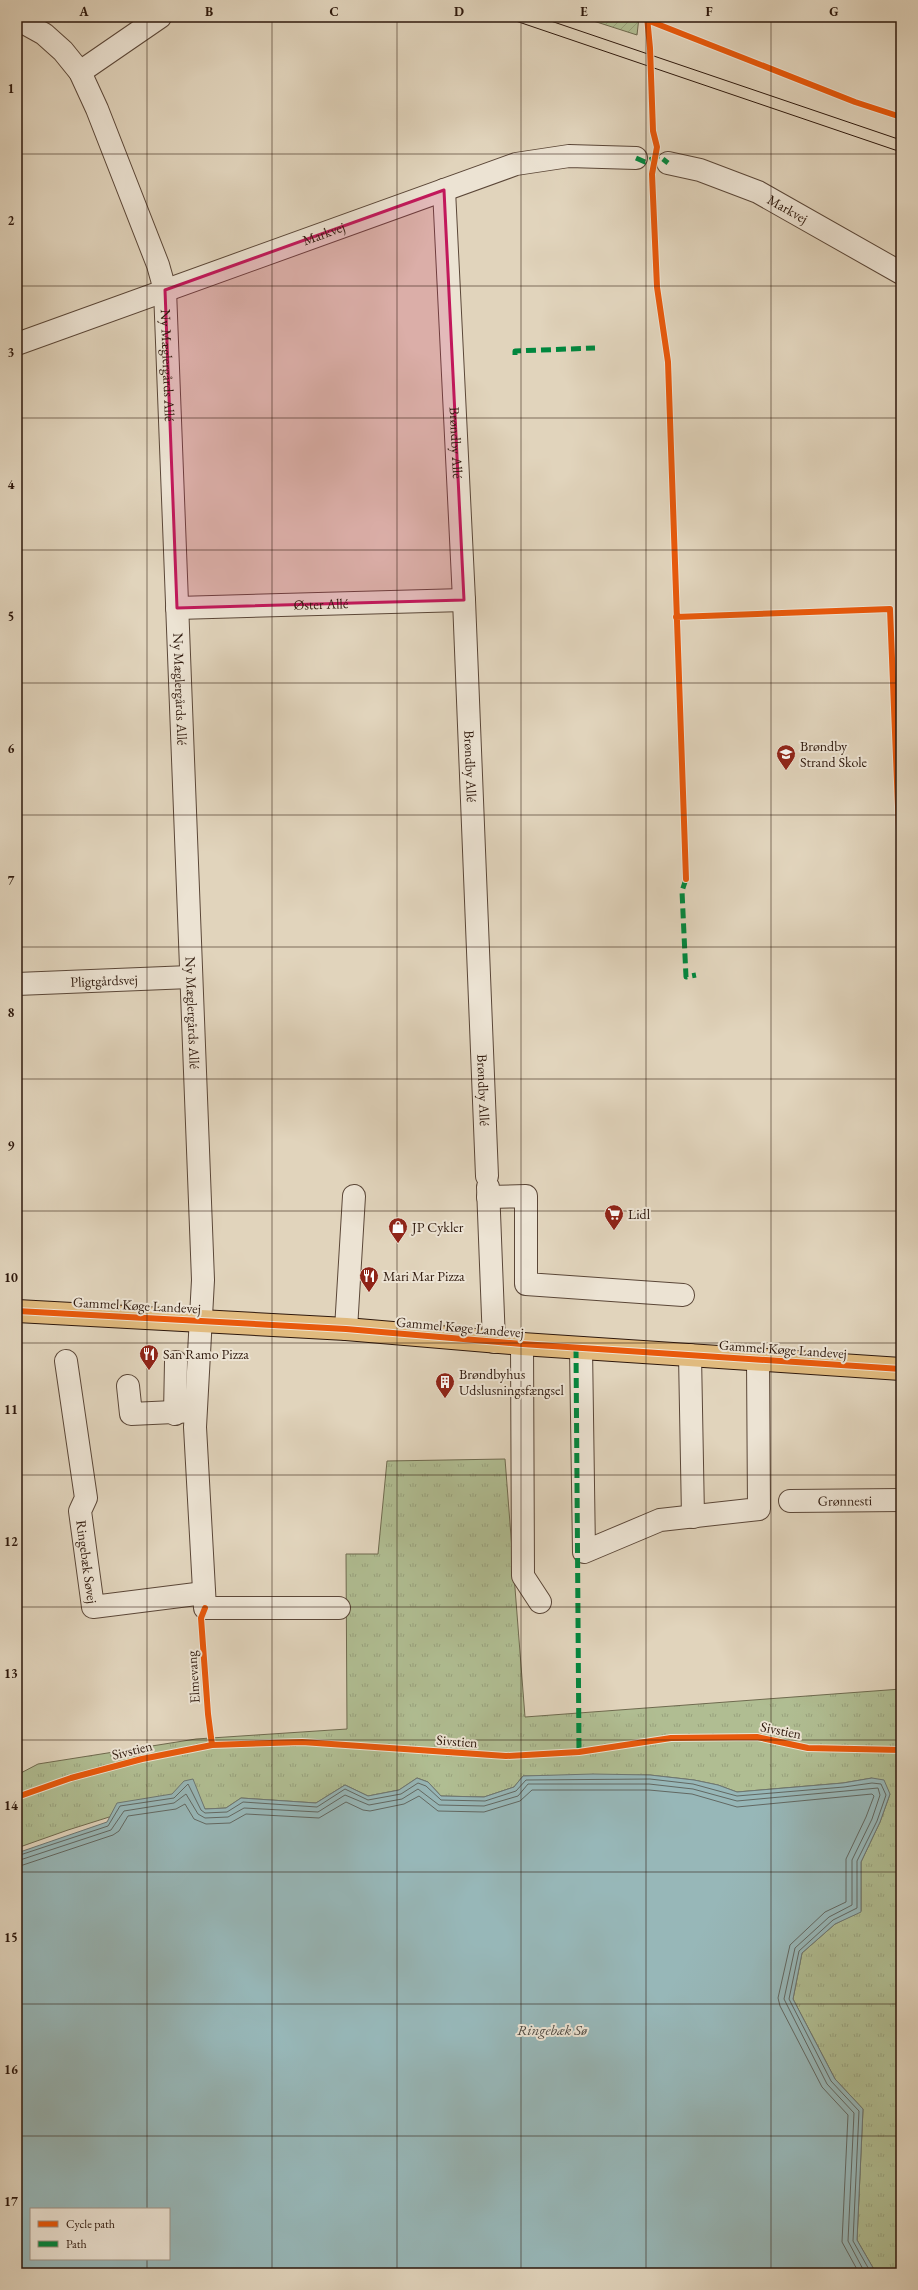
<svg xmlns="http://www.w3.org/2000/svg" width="918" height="2290" viewBox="0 0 918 2290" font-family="'EB Garamond',serif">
  <defs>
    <pattern id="grass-tufts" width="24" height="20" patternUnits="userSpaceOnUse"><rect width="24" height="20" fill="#b0bd92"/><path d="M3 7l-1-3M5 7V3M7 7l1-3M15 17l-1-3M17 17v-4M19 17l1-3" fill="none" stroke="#98a27d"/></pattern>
    <pattern id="garden-furrows" width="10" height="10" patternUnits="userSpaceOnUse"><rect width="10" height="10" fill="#b0bd92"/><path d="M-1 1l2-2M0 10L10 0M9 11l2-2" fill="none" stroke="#98a27d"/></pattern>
  </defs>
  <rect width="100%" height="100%" fill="#e1d4bc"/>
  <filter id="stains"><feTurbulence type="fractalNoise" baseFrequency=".005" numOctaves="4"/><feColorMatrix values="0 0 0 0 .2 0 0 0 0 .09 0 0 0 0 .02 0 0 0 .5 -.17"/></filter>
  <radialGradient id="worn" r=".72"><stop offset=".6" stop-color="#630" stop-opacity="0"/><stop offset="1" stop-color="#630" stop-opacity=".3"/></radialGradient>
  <path fill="url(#grass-tufts)" stroke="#6f6a4f" d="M505,1459L525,1717L901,1689V2273H876L857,2240L863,2109L835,2079L793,1999L802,1953L835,1924L861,1911V1862L880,1822L890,1794L872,1778L843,1783L737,1792L718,1785L694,1780L650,1775L523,1776L514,1787L484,1797L441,1796L428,1782L417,1778L399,1790L368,1796L345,1785L316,1803L241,1798L226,1808L205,1809L195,1790L68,1830L17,1848V1775L38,1764L196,1739L347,1729L346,1554H378L387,1461Z"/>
  <path fill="url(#garden-furrows)" stroke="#6f6a4f" d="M581,17H639L637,35Z"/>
  <path fill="#97b7b8" stroke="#6d7773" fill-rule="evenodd" d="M593,1774L650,1775L694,1780L718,1785L737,1792L843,1783L872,1778L884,1780L890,1794L880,1822L861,1862V1912L835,1924L802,1953L793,1999L835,2079L863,2109L857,2240L876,2273H17V1853L107,1822L117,1803L172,1794L184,1781L193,1779L205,1809L226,1808L241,1798L316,1803L345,1785L368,1796L399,1790L417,1778L428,1782L441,1796L484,1797L514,1787L523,1776ZM31,2209H169V2259H31Z"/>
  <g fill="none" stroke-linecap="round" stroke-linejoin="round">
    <path stroke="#626862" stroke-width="1" d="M17,1856L108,1826L120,1806L174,1798L188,1784L201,1810L205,1813L227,1812L243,1802L317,1807L345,1789L368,1800L401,1794L418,1783L426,1786L441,1800L485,1801L516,1791L526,1780L650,1779L693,1784L737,1796L844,1787L872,1783L881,1784L886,1795L877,1821L857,1861V1908L833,1920L799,1951L789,1999L831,2081L859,2111L853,2241L871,2273
      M17,1861L111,1830L124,1811L174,1803L186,1794L198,1814L205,1818L228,1817L244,1808L318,1812L345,1795L369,1805L402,1799L418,1789L439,1805L484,1806L518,1796L528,1784H649L693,1789L737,1801L878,1788L880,1795L872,1819L852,1860V1905L829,1917L795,1948L784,1999L827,2084L854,2113L848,2241L865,2273
      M17,1867L113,1835L119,1831L128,1816L176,1809L185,1804L194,1819L206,1824L230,1823L246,1814L319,1818L346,1802L363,1810L370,1811L404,1804L419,1796L438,1811L484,1812L520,1801L532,1790H649L692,1794L737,1807L872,1794L874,1796L866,1817L846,1859V1902L825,1912L790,1945L778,1998L780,2006L822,2087L848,2115L842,2242L859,2273"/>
    <defs>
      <g id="minor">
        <path id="s1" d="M17,19L44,34L63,51L80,72L97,109L158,265L165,290L203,1280L195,1427L205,1608H339"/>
        <path d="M80,72L160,17"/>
        <path id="s2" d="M668,163L700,170L758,192L901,273"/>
        <path id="s3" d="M444,190L464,600L487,1176"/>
        <path id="s4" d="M17,344L516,164L569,156L636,158"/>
        <path id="s5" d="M177,608L464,600"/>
        <path id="s6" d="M17,984L190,977"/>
        <path d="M488,1187L494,1342"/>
        <path d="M488,1197L526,1196V1284L683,1295"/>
        <path d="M346,1329L354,1196"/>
        <path d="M522,1344L523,1576L540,1602"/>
        <path d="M581,1348L584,1552L660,1520L759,1509L758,1360"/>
        <path d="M690,1355L693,1517"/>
        <path id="s7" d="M66,1361L86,1498L80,1511L93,1607L204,1593"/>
        <path d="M128,1386L131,1414L195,1411"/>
        <path d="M175,1414L176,1362"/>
        <path id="s8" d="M790,1501L901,1500"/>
      </g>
      <path id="major" d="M17,1311L346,1329L522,1344L901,1369"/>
    </defs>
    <use href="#minor" stroke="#5b4738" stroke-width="24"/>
    <use href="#major" stroke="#2e180c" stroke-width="24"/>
    <use href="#minor" stroke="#ece3d3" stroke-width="22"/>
    <use href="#major" stroke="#e0ba7e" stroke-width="22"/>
    <path stroke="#2e180c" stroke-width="1" d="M504,17L901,152
      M539,17L901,140"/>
    <path stroke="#00873e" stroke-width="5" stroke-dasharray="10 5" stroke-linecap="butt" d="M636,158L645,162L659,156L668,163
      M515,355V351L595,348
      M686,879L682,891L686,977L696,975
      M576,1348L579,1752"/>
    <defs>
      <path id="cycleway" d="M647,17L650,48L653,131L657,147L652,174L657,287L668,362L686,879
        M647,20L855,102L901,117
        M676,617L890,609L901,880
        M17,1311L346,1329L522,1344L901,1369
        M205,1608L201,1618L208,1714L212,1745
        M17,1797L71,1778L142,1759L212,1745L302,1742L506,1756L579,1752L671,1738L757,1737L808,1748L901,1750"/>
    </defs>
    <use href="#cycleway" stroke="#ece3d3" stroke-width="8"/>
    <use href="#cycleway" stroke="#e8590c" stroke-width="6"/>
  </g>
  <path fill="#c2185b" fill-opacity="0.2" stroke="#c2185b" stroke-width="3" stroke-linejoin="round" d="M444,190L464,600L177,608L165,290Z"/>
  <path fill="none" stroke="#2e180c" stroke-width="1" stroke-opacity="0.55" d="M147,17V2209M272,17V2273M397,17V2273M521,17V2273M646,17V2273M771,17V2273M17,154H901M17,286H901M17,418H901M17,550H901M17,683H901M17,815H901M17,947H901M17,1079H901M17,1211H901M17,1343H901M17,1475H901M17,1607H901M17,1740H901M17,1872H901M17,2004H901M17,2136H901M147,2259V2273"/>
  <defs>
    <symbol id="school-pin" viewBox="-11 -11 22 30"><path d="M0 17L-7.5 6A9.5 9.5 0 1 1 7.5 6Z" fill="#8f2418" stroke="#ece3d3"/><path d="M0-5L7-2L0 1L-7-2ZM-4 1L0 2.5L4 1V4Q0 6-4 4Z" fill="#fff"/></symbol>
    <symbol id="supermarket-pin" viewBox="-11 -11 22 30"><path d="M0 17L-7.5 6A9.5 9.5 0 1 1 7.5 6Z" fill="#8f2418" stroke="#ece3d3"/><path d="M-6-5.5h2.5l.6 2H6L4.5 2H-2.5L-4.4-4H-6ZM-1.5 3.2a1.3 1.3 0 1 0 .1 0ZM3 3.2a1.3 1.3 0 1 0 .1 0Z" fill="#fff"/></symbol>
    <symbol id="shop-pin" viewBox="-11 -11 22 30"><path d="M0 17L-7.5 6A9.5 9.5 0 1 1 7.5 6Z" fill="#8f2418" stroke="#ece3d3"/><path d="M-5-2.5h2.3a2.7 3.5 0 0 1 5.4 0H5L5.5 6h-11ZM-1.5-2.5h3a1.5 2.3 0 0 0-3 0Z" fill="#fff"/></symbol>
    <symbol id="restaurant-pin" viewBox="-11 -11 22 30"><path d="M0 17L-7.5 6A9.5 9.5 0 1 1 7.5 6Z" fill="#8f2418" stroke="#ece3d3"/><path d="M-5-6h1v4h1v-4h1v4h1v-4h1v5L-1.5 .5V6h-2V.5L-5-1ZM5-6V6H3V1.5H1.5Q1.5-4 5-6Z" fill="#fff"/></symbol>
    <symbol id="building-pin" viewBox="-11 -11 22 30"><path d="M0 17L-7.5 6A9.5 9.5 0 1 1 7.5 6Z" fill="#8f2418" stroke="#ece3d3"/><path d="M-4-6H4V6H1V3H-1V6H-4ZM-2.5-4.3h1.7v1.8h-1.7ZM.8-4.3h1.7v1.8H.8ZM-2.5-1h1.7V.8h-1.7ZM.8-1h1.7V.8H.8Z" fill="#fff"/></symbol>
  </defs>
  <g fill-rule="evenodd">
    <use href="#school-pin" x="775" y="743" width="22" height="30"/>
    <use href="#supermarket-pin" x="603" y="1203" width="22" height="30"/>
    <use href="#shop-pin" x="387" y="1216" width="22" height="30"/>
    <use href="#restaurant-pin" x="358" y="1265" width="22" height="30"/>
    <use href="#restaurant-pin" x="138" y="1343" width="22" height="30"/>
    <use href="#building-pin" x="434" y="1371" width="22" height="30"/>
  </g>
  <g text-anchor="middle" stroke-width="4" stroke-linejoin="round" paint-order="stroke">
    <g font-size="14" fill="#2e180c" stroke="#ece3d3">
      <text dy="5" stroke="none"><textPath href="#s2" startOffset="129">Markvej</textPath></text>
      <text dy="5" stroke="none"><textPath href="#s4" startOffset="326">Markvej</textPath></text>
      <text dy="5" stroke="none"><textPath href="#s1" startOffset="393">Ny Mæglergårds Allé</textPath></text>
      <text dy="5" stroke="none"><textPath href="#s3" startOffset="253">Brøndby Allé</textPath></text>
      <text dy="5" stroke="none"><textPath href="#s5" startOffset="144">Øster Allé</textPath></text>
      <text dy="5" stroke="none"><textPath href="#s1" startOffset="717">Ny Mæglergårds Allé</textPath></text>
      <text dy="5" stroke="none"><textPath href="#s3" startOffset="577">Brøndby Allé</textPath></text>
      <text dy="5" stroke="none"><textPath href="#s6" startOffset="87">Pligtgårdsvej</textPath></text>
      <text dy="5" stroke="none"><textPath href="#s1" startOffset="1041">Ny Mæglergårds Allé</textPath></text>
      <text dy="5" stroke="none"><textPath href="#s3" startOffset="901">Brøndby Allé</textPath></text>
      <text transform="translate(137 1305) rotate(3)" y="5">Gammel Køge Landevej</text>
      <text transform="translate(460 1327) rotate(5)" y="5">Gammel Køge Landevej</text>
      <text transform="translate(783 1349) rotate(4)" y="5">Gammel Køge Landevej</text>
      <text dy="5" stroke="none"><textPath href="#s8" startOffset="55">Grønnesti</textPath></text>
      <text dy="5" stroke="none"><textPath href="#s7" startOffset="204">Ringebæk Søvej</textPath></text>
      <text transform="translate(193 1677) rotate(-94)" y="5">Elmevang</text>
      <text transform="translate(781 1730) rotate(11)" y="5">Sivstien</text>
      <text transform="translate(457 1741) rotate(4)" y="5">Sivstien</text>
      <text transform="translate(132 1750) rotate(-14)" y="5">Sivstien</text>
    </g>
    <g font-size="14" fill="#2e180c" stroke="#ece3d3" text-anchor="start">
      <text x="800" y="751">Brøndby<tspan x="800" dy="16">Strand Skole</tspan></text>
      <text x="628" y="1219">Lidl</text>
      <text x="412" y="1232">JP Cykler</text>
      <text x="383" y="1281">Mari Mar Pizza</text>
      <text x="163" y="1359">San Ramo Pizza</text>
      <text x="459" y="1379">Brøndbyhus<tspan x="459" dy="16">Udslusningsfængsel</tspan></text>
    </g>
    <g font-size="15" font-style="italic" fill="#4e4840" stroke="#ece3d3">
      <text x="552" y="2035">Ringebæk Sø</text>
    </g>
  </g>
  <rect width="918" height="2290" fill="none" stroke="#e1d4bc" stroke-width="44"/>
  <rect x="30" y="2208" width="140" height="52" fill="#ece3d3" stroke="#a09283"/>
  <rect x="38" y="2221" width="20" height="6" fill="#e8590c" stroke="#a09283"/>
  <text x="66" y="2228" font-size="12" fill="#2e180c">Cycle path</text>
  <rect x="38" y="2241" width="20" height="6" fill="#00873e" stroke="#a09283"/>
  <text x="66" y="2248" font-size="12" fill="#2e180c">Path</text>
  <rect x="22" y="22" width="874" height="2246" fill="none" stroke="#2e180c" stroke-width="1.5"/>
  <g font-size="13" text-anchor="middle" font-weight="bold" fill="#2e180c">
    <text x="84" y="16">A</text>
    <text x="209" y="16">B</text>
    <text x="334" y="16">C</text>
    <text x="459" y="16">D</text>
    <text x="584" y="16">E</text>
    <text x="709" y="16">F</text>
    <text x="834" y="16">G</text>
    <text x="11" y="93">1</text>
    <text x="11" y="225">2</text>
    <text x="11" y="357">3</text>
    <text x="11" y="489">4</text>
    <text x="11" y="621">5</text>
    <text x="11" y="753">6</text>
    <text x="11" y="885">7</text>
    <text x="11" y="1017">8</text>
    <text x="11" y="1150">9</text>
    <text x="11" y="1282">10</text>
    <text x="11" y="1414">11</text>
    <text x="11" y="1546">12</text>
    <text x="11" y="1678">13</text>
    <text x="11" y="1810">14</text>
    <text x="11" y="1942">15</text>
    <text x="11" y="2074">16</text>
    <text x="11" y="2206">17</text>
  </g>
  <rect width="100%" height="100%" filter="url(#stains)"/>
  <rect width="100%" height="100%" fill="url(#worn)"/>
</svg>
